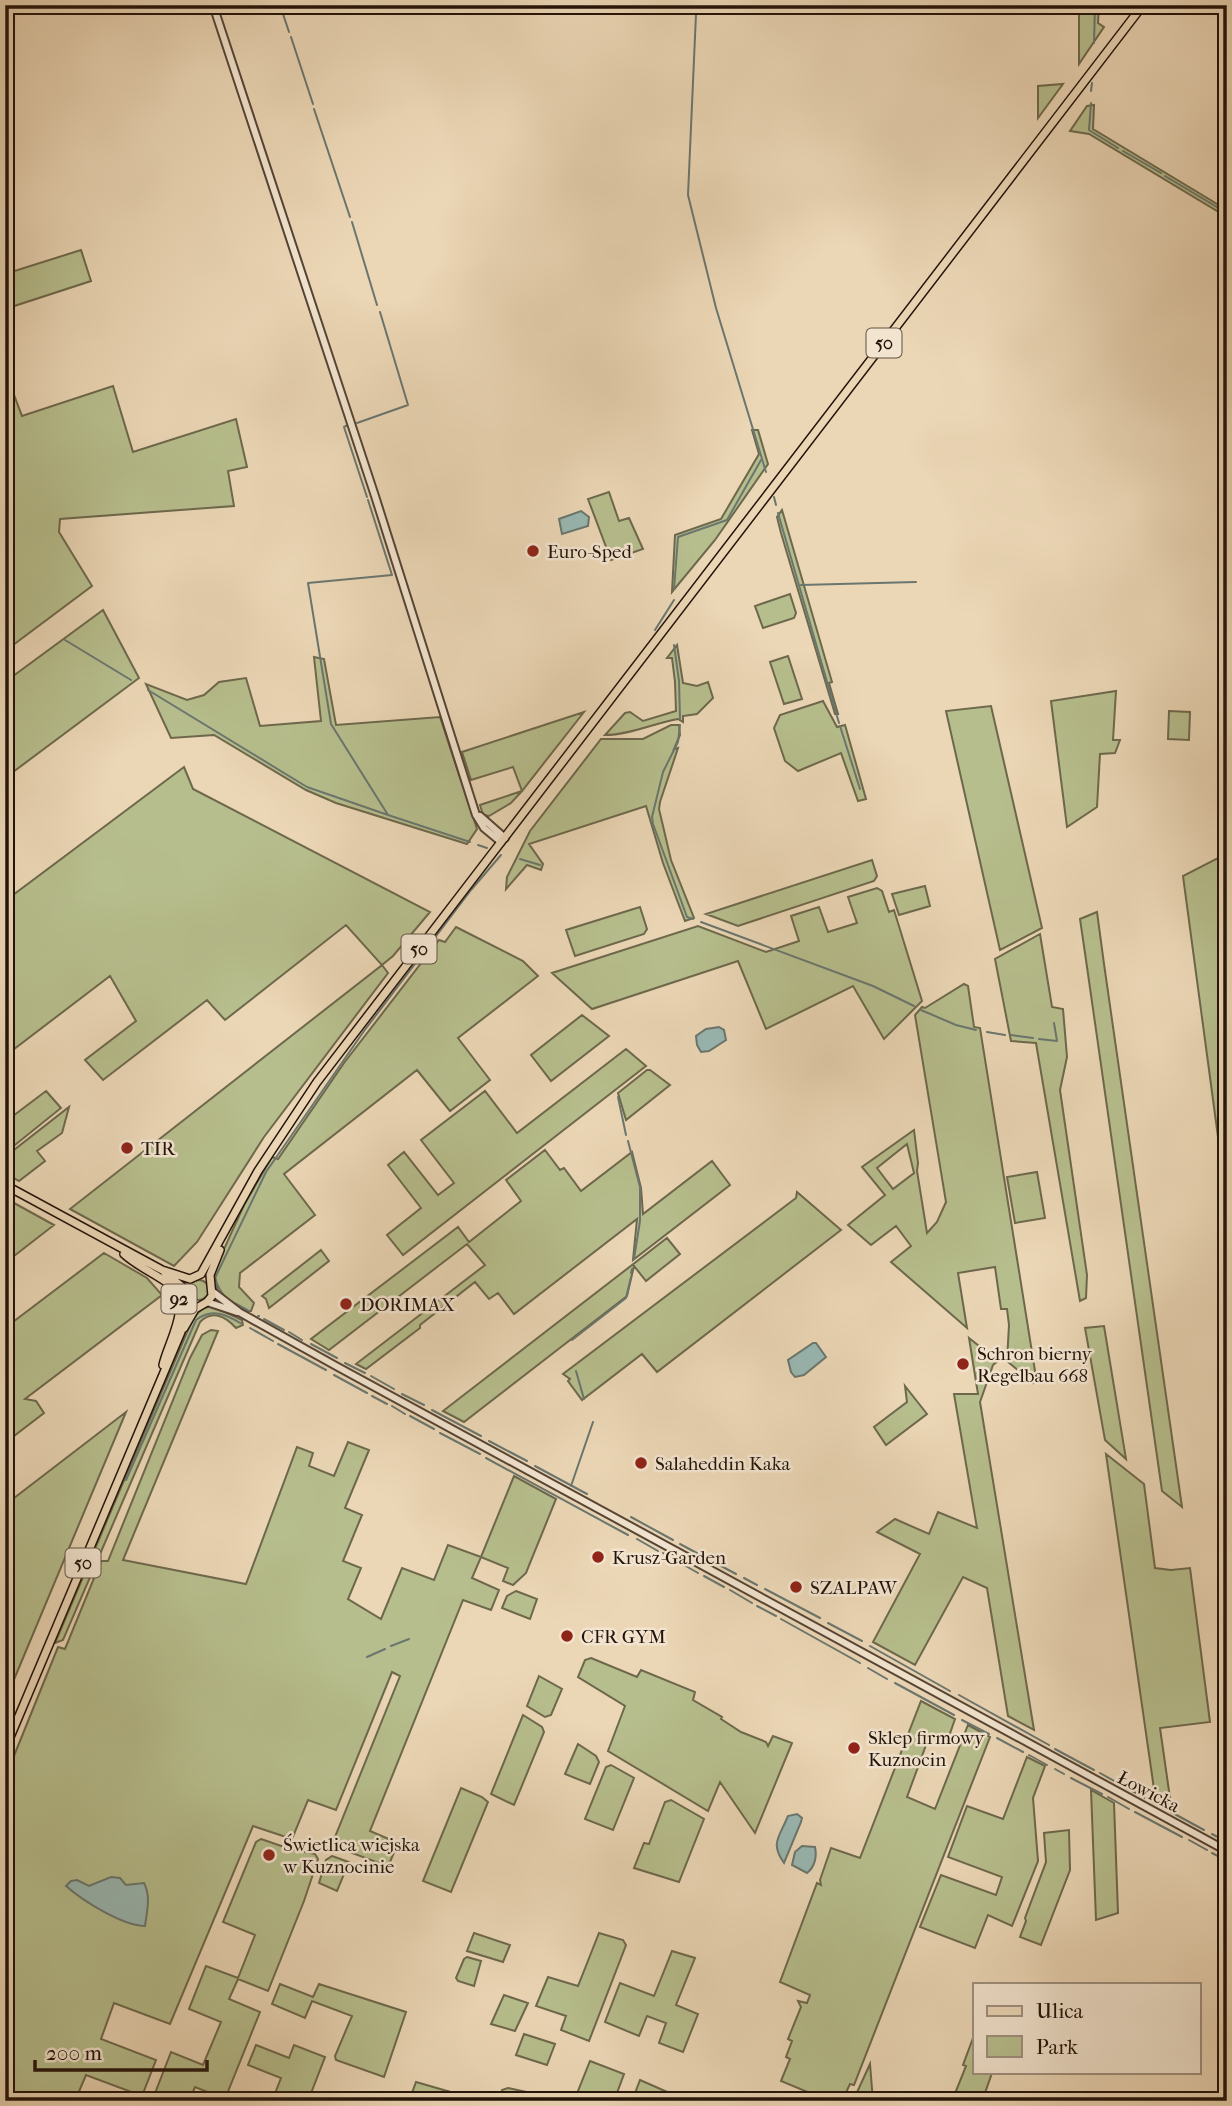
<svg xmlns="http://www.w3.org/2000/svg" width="1232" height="2106" viewBox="0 0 1232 2106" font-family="'IM FELL French Canon',serif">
  <rect width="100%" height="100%" fill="#ebd6b5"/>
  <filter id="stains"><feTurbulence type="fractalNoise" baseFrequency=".00286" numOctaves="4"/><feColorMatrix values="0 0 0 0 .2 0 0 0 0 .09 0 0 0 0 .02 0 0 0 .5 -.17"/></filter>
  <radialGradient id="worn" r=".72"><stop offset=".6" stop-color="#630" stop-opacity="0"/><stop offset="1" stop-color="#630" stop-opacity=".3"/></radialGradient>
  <path fill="#b7be8d" stroke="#6d684c" stroke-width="2" fill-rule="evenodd" d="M1091,5H1099L1098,23L1104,27L1079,64V12H1089Z
    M1063,84L1038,118V86Z
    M1094,105L1093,129L1227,210V217L1089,134L1070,131L1087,106Z
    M81,250L91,281L5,309V274Z
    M5,371L22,416L113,386L133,452L236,419L247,467L228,471L234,506L60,519L59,532L92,586L5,651Z
    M752,430H758L768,464L715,540L672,592L675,535L721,519L759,454Z
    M609,492L619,521L629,518L643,549L611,560L588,499Z
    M782,510L832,682L829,683L838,714H835L781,533L777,517Z
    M790,594L796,613L794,618L763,628L755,606Z
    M103,610L139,678L5,778V682Z
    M677,645L683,683L697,686L708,682L713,698L697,714L683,716V722L678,719C655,723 629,735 605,735L625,713L630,712L643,721L676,711L675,682L672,658H667Z
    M788,656L802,699L784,704L770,662Z
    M314,657L324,659L336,725L440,717L477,829L467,844L336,803L306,790L214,735L171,738L146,684L187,700L204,695L219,682L246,678L260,726L321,721Z
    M1116,691L1113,740H1120L1115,753L1100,754L1097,807L1067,827L1051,701Z
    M823,701L837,727L845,725L866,799L858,801L841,753L798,771L785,761L774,728L780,715Z
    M991,706L1042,928L1000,950L946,711Z
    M1169,711L1190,712L1189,740L1168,739Z
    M584,712L522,791L511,803L489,816L483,815L480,805L522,791L513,767L471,780L462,752Z
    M671,725H679L680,735L674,749L678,748L660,802L659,809L671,860L694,918L685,921L663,863L646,806L529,844L543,864L541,870L527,865L506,889L507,877L530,831L601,739H643Z
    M184,767L193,789L430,912L393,956L382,965L388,973L264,1137L197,1242L174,1266L70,1209L382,965L346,925L225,1020L207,1000L103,1080L85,1060L136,1021L110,976L5,1056V901Z
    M1218,858L1227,919V1204L1183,876Z
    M872,860L877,876L874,881L738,926L706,914Z
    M925,886L930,906L899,915L892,894Z
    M877,888L882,891L889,912L894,910L922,1001L884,1039L853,986L766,1029L738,961L592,1009L552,973L698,926L766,952L799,941L791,916L819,907L828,932L857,923L848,897Z
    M640,907L647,929L644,934L575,956L566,930Z
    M1097,912L1104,964L1182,1507L1162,1491L1086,960L1080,919Z
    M456,927L523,961L538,976L458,1038L490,1080L450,1111L417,1070L284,1174L315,1215L240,1273L239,1287L254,1303L251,1311H247L223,1298L218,1292L214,1271L244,1205L272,1157L278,1159L344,1063L439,940L445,942Z
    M1040,934L1052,1007L1063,1009L1067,1057L1060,1090L1087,1275L1086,1298L1080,1301L1036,1043L1011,1041L995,959Z
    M964,984L968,986L974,1027L980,1028L1036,1377L1033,1383L1007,1361L1009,1325L1007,1309H1001L995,1267L958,1273L967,1328L891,1262L911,1246L896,1226L871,1245L848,1225L885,1195L862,1167L914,1130L918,1163L917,1171L927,1233L937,1222L946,1202L915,1015L922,1007L925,1008ZM907,1144L914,1173L893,1189L877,1168Z
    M582,1015L609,1036L551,1081L531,1055Z
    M626,1049L646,1066L403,1255L387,1235L421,1208L388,1165L404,1152L438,1195L454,1183L421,1140L485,1091L517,1133Z
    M647,1070H650L670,1085L626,1120L618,1093Z
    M46,1091L61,1108L5,1153V1122Z
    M69,1107L62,1133L37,1151L45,1161L19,1181L5,1173V1157Z
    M545,1150L560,1170L564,1168L581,1191L632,1152L641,1188L643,1214L712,1161L730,1185L633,1260L637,1219L514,1314L498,1293L489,1299L475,1282L420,1325V1328L366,1369L356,1364L485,1265L467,1244L329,1350L311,1339L458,1227L469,1242L521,1201L506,1180Z
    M1037,1172L1045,1218L1015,1223L1007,1177Z
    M797,1192L841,1230L657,1372L642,1354L582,1400L568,1381L570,1379L563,1374L796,1198Z
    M5,1198L54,1225L5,1263Z
    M667,1238L680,1254L646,1281L634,1266L627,1296L464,1422L443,1411Z
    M321,1250L329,1261L269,1308L266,1299L262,1296Z
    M104,1253L147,1278L162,1295L25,1399L36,1401L44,1413L10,1439L5,1433V1328Z
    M189 1290a10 10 0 1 1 20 0a10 10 0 1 1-20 0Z
    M213,1306L242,1320L243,1325L236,1328C226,1317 213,1309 200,1322L63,1640L55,1643L187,1332C193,1320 197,1307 213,1306Z
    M1104,1326L1126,1459L1105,1440L1085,1328Z
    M211,1330L218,1331L123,1560L246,1584L297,1447L313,1453L309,1466L334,1476L348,1442L369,1450L345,1508L362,1515L343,1561L361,1568L348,1599L381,1619L402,1568L434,1580L448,1545L481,1557L514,1476L556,1499L526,1573L513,1585L503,1581L508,1568L481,1557L472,1578L499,1590L491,1610L463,1600L370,1831L398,1843L390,1862L384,1865L336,1847L333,1842L400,1676L392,1672L336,1810L308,1800L292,1839L253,1826L170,2024L114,2003L101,2039L156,2060L142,2096L86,2075L75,2101H19L5,2096V1778L58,1647L65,1649L101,1561H108L190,1358L202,1335Z
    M969,1338L998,1361L993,1365L980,1402L1034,1730L1008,1716L987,1588L963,1577L915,1665L873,1642L920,1554L877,1532L895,1519L929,1534L938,1512L977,1528L954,1394H978Z
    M905,1386L927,1414L886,1445L874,1427L907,1402Z
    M126,1412L5,1701V1505Z
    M1106,1454L1144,1484L1155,1568L1171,1570L1190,1568L1210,1722L1160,1728L1171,1805L1155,1796Z
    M516,1591L537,1599L530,1619L502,1608L507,1596Z
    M591,1658L637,1677L641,1670L695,1692L693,1700L722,1717L721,1719L741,1732L766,1742L768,1746L773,1736L792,1743L755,1833L720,1782L708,1811L608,1751L625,1706L578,1677L585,1660Z
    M539,1676L562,1689L551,1715L545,1717L527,1706Z
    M921,1701L955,1719L948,1739L943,1742L929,1737L907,1797L935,1809L968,1725L990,1737L854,2085L850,2084L842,2101H829L781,2081L790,2059L786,2057L792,2041L788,2039L801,2007L798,2001L807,2003L810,1995L780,1982L817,1883L821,1885L820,1880L831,1848L860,1858Z
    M523,1715L542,1727L544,1732L514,1805L491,1794Z
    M578,1744L596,1756L599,1762L590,1784L565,1774Z
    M1027,1757L1045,1766L1033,1798L1038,1861L1012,1926L988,1915L975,1948L920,1927L941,1875L996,1895L1002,1877L948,1857L967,1806L1003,1819Z
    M611,1765L634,1778L613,1830L585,1819L606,1767Z
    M461,1788L482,1797L488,1802L451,1892L423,1881Z
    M1091,1790L1114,1803L1118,1913L1096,1920Z
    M671,1800L704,1819L679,1882L634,1868L644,1843L649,1844L665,1802Z
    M1069,1830L1070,1870L1041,1945L1020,1937L1026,1921L1025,1918L1046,1862L1044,1833Z
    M261,1839L290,1849L315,1854L318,1859L304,1901L268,1991L238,1979L229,1999L260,2012L225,2099L195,2087L189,2101H152L171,2052L203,2065L221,2022L189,2009L206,1966L238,1978L255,1935L223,1922L256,1842Z
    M332,1856L349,1862L337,1891L319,1883L326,1860Z
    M474,1933L510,1945L503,1962L467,1951Z
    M599,1933L623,1940L626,1945L589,2041L561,2030L566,2016L536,2006L548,1977L578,1986Z
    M672,1951L695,1958L676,2005L698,2014L683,2052L659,2043L666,2023L647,2016L639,2036L605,2022L620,1983L654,1996Z
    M467,1957L481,1961L474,1986L458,1981L456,1978L464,1959Z
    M280,1984L313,1997L319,1984L406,2012L384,2077L336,2060L335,2056L352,2016L312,2001L305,2018L272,2004Z
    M504,1995L528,2003L515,2031L491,2024Z
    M524,2034L555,2044L547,2065L516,2055Z
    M973,2038L975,2073H992L985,2093L1002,2101H952L966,2066L963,2065Z
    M256,2045L289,2058L294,2045L325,2057L308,2101H272L281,2078L248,2065Z
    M590,2061L624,2074L614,2101H591L581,2097L578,2091Z
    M870,2064L873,2101H853Z
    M640,2080L672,2094L669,2101H632Z
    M416,2082L454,2093L451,2101H409Z
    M508,2088L536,2094L533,2101H499L502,2090Z"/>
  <path fill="#99b8b3" stroke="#6a766f" stroke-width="2" d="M581,511L589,517L588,526L562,534L559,519Z
    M719,1027L724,1030L726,1040L709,1051L701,1052L697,1045L696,1036L706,1029Z
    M813,1343H816L826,1357L804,1375L795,1377L791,1372L788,1360Z
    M797,1814L802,1818L801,1822L784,1863C770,1843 779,1838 788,1816Z
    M802,1846L815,1847C817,1856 815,1867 807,1873L792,1865L795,1852Z
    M111,1877L120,1878L126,1885L144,1883C151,1896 147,1911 145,1926C123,1926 83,1901 66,1886L71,1881L77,1880L89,1886Z"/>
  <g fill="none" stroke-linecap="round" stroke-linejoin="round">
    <path stroke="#6a766f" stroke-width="2" d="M280,5L289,32
      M695,5L696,14L688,195L716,308L766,472
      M291,37L313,104
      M1094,43L1095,5
      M1091,91L1092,83
      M1091,103L1089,130L1118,148
      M314,109L350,217
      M1123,151L1161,173
      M1165,176L1227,213
      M352,222L377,305
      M357,423L408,405L380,312
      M348,425L344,427L367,497
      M774,497L776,505
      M368,500L392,575L308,583L331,724L388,815L470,842
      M778,513L839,723
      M801,585L916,582
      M674,589L678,537L727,520L761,460
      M655,630L674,600
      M65,640L131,680
      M674,645L679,681L680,719
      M148,690L307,787L388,815
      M680,725L678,742L663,772L652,817L653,824L687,917L693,919
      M840,726L860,789
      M478,845L487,848
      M520,859L540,865
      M701,922L873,986L914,1006
      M921,1010L956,1025L976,1030
      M987,1032L1005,1035
      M1011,1035L1033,1038
      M1039,1039L1057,1041L1054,1023
      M618,1097L626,1135
      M628,1141L640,1187V1221L634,1259
      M631,1273L632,1269
      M249,1311C230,1300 222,1300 215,1278L266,1172L364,1031L471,890L501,855
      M258,1316H259
      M264,1319L284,1330
      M250,1328L273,1341
      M289,1332L302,1340
      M572,1340L626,1298L631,1277
      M278,1344L326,1370
      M311,1344L337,1358
      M345,1363L365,1373
      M576,1371L584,1399
      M334,1375L367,1393
      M371,1376L394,1389
      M402,1394L424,1405
      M372,1396L387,1404
      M392,1406L405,1414
      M432,1410L481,1436
      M410,1416L434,1429
      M440,1433L480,1454
      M489,1441L527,1461
      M486,1458L628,1535
      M535,1466L587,1494
      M126,1480L196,1320C212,1307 227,1315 242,1324
      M571,1486L593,1422
      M631,1517L673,1540
      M637,1539L658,1551
      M680,1544L736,1574
      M663,1553L698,1573
      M704,1576L724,1587
      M744,1578L757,1585
      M765,1589L820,1618
      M730,1590L752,1603
      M757,1606L776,1616
      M781,1619L860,1663
      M828,1623L862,1641
      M391,1646L409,1639
      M870,1646L950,1691
      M367,1657L385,1649
      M868,1668L887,1679
      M895,1683L954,1715
      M959,1695L1049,1745
      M962,1720L989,1734
      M997,1738L1023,1752
      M1055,1749L1094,1770
      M1029,1755L1047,1765
      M1055,1769L1064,1774
      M1100,1773L1116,1782
      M1071,1778L1102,1794
      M1125,1787L1164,1808
      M1108,1797L1129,1809
      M1135,1812L1182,1837
      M1171,1812L1204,1830
      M1212,1834L1227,1842
      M1189,1840L1207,1850
      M1212,1853L1227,1861"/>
    <defs>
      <path id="tertiary" d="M213,5L375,496L476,815L484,828L501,842
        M480,816L505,838
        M213,1292L239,1312L336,1366L1227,1851
        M207,1302L237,1312"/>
      <path id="primary" d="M5,1185L162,1270L190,1279L201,1274L258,1171L317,1082L1143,5
        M124,1254C137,1266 154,1273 169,1284C194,1303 168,1342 163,1365
        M184,1328L195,1309L207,1302L212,1296L210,1275L220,1250
        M5,1749L181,1332L189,1301L185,1289L165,1273"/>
    </defs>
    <use href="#tertiary" stroke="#554435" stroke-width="10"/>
    <use href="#primary" stroke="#23130a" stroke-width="10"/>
    <use href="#tertiary" stroke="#f2e4cf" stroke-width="6"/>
    <use href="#primary" stroke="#ebd6b5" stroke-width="7"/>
  </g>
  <g fill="#8f2418" stroke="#f2e4cf" stroke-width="2.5">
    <circle cx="533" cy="551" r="7"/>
    <circle cx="127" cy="1148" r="7"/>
    <circle cx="346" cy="1304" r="7"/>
    <circle cx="963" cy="1364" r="7"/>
    <circle cx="641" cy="1463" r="7"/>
    <circle cx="598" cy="1557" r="7"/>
    <circle cx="796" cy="1587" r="7"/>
    <circle cx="567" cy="1636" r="7"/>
    <circle cx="854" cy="1748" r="7"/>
    <circle cx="269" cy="1855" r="7"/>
  </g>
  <g text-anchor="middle" stroke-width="5" stroke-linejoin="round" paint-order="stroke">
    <g fill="#f2e4cf" stroke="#615245" stroke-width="2">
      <rect x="866.5" y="328.5" width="35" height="29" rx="5"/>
      <rect x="401.5" y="934.5" width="35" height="29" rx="5"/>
      <rect x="161.5" y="1284.5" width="35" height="29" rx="5"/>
      <rect x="65.5" y="1548.5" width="35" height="29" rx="5"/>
    </g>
    <g font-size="18" font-weight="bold" fill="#23130a">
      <text x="884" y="349">50</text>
      <text x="419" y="955">50</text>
      <text x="179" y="1305">92</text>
      <text x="83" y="1569">50</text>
    </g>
    <g font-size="19" fill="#23130a" stroke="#f2e4cf" text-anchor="start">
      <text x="547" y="558">Euro-Sped</text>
      <text x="141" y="1155">TIR</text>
      <text x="360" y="1311">DORIMAX</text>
      <text x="977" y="1360">Schron bierny<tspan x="977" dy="22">Regelbau 668</tspan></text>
      <text x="655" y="1470">Salaheddin Kaka</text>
      <text x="612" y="1564">Krusz-Garden</text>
      <text x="810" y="1594">SZALPAW</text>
      <text x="581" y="1643">CFR GYM</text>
      <text x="868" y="1744">Sklep firmowy<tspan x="868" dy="22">Kuznocin</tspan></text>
      <text x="283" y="1851">Świetlica wiejska<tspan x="283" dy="22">w Kuznocinie</tspan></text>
    </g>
    <g font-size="19" fill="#23130a" stroke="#f2e4cf">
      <text transform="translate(1149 1791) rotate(28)" y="7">Łowicka</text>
    </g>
  </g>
  <rect width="1232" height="2106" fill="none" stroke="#ebd6b5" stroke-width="28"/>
  <rect x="7" y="7" width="1218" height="2092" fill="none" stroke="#23130a" stroke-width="3.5"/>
  <rect x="14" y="14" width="1204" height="2078" fill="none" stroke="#23130a" stroke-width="2"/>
  <rect x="973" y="1983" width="228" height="91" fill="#f2e4cf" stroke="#9f9080" stroke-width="2"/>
  <rect x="987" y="2006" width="35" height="10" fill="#ebd6b5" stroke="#9f9080" stroke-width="2"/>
  <text x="1036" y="2018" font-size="21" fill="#23130a">Ulica</text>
  <rect x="987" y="2036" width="35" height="21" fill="#b7be8d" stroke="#9f9080" stroke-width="2"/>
  <text x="1036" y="2054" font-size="21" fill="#23130a">Park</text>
  <path d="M35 2060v10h172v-10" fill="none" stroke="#23130a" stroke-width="3.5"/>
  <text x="46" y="2060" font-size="21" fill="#23130a" stroke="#f2e4cf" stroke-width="5" paint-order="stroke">200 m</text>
  <rect width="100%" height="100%" filter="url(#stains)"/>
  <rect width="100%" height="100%" fill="url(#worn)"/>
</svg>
